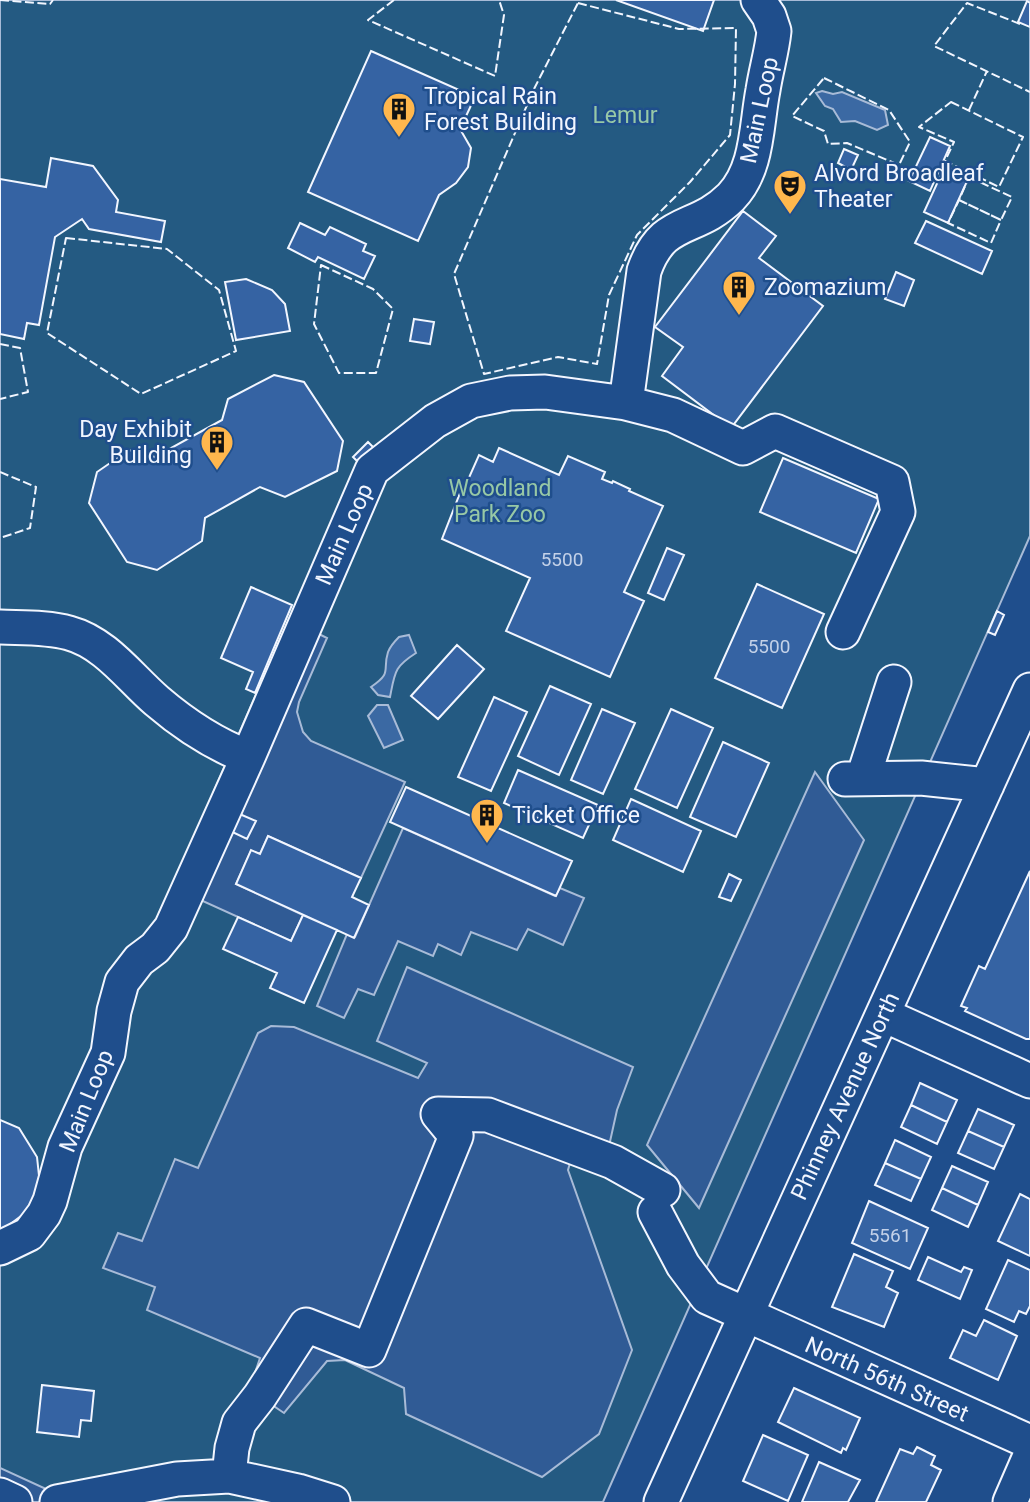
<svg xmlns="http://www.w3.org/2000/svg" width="1030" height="1502" viewBox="0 0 1030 1502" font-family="Roboto,sans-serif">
  <rect width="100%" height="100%" fill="#1f4e8c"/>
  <path fill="#245a82" stroke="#a8bbd7" stroke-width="2" d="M0,0H1030V536L603,1502H0Z"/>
  <path fill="#305b95" stroke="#a8bbd7" stroke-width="2" d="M289,619L327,638L299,702L297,712L303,732L311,741L405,782L361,878L268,836L260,854L251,851L236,884L303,915L291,941L185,893L220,796L213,793Z
    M815,772L864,840L699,1208L647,1145Z
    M403,828L555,896L560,888L584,898L563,945L528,929L517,950L471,932L461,955L438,944L433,956L398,941L374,995L358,989L344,1018L317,1006L347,934L355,937Z
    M407,967L633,1067L617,1110L603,1173L570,1163L568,1170L632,1350L599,1434L542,1477L406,1414L404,1388L345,1360L327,1361L284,1413L253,1392V1379L260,1358L147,1310L155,1287L103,1268L118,1233L142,1241L175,1159L198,1168L258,1033L271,1026L294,1027L418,1078L427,1063L377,1041Z
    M0,1468L70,1500V1502H0Z"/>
  <path fill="#3b69a3" stroke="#a8bbd7" stroke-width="2" d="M822,91L833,94L842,92L885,110L888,125L877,130L855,121L841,122L833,109L825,106L816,93Z
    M409,635L416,653C394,667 395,672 390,697L378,695L371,687C393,672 382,671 388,652C390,647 395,641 399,637Z
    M377,705H388L403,740L384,748L368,716Z"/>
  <path fill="#3563a3" stroke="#f2f6ff" stroke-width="2" d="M616,0H714L703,31Z
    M1027,1L1030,3V27L1018,22Z
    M371,51L475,97L460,129L471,148L468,167L456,183L439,195L418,241L308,192Z
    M930,137L950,146L930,191L909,181Z
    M844,149L858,155L851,170L838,163Z
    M51,158L93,166L118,200L116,212L165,221L161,242L89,229L82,219L55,237L39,325L27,323L24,339L0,334V179L46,187Z
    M945,166L969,177L948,223L924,212Z
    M743,211L776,236L759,258L823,306L731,428L662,376L683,347L655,327Z
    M926,221L992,251L982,274L915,243Z
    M300,223L325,235L330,227L366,244L363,251L375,256L364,279L318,257L315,262L288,248Z
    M896,272L914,280L904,306L885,299Z
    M246,279L272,290L285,304L290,331L236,340L225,282Z
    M414,319L434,322L430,344L410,341Z
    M274,375L304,382L343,441L337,471L285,497L260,487L205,518L202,541L157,570L127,562L89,503L97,472L129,450L155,457L222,420L228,399Z
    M368,442L380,454L365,469L353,457Z
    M499,448L559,475L568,456L605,472L602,479L612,483L613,481L630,489L629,491L663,506L624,592L644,601L610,677L506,631L530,578L442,539L462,488L464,489L479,455L493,462Z
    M783,458L879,499L856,553L760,512Z
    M667,548L684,555L664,600L648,593Z
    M757,584L824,614L782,708L715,678Z
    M251,587L292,605L255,693L246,689L253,672L221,658Z
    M997,611L1004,615L995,635L988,632Z
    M457,645L484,669L438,719L411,696Z
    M550,686L591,704L559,775L518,756Z
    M494,697L527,712L491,791L458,777Z
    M602,709L635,723L603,794L571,780Z
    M671,709L713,728L677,808L635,789Z
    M723,742L769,763L736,837L690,817Z
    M518,770L598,805L583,838L504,803Z
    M406,787L572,861L556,896L390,822Z
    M631,799L701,831L683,872L613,840Z
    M235,812L256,821L247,839L226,829Z
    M268,836L361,878L352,897L369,905L354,938L236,884L251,850L260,854Z
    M1030,871V1039H1026L965,1011L967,1008L961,1006L979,966L985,969Z
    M729,874L741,880L731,901L719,897Z
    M303,915L337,930L304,1003L270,988L277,973L223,949L238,917L291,941Z
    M920,1083L957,1100L947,1122L911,1105Z
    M911,1105L947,1122L937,1144L901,1127Z
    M978,1109L1014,1125L1004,1147L968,1131Z
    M0,1120L19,1128L37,1157L40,1185L29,1210L5,1228L0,1229Z
    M968,1131L1004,1147L994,1169L958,1153Z
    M895,1140L931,1157L921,1179L885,1163Z
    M885,1163L921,1179L911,1201L875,1185Z
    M952,1166L988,1182L978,1205L942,1188Z
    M942,1188L978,1205L968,1227L932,1210Z
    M1020,1194L1030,1199V1256L998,1241Z
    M869,1201L928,1228L910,1269L852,1243Z
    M854,1254L893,1271L886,1287L898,1293L884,1327L832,1307Z
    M928,1257L961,1272L964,1267L972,1270L960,1299L918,1280Z
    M1008,1260L1030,1270V1306L1026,1314L1019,1311L1014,1322L986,1309Z
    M984,1320L1017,1336L998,1380L950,1358L963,1330L976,1336Z
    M42,1385L94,1391L91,1421L81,1420L79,1437L37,1432Z
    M794,1388L860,1418L846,1450L843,1448L841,1453L778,1422Z
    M763,1435L808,1455L788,1501L743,1481Z
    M917,1447L935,1456L931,1465L941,1470L926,1502H876L900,1449L913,1454Z
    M819,1462L860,1480L848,1502H802Z"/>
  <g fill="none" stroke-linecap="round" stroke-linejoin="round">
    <defs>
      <path id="minor" d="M626,403L644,271C663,216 695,233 731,197C758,169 756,126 763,90C766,70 772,51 774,31L769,16L758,0
        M0,627C22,628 48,627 69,633C106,643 130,678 157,701C185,725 214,744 248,757
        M863,778L894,682
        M845,779L921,778L987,785
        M884,1015L1030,1081
        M655,1212L683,1265L707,1297L1030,1442
        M0,1248L29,1234L44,1214L50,1201L65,1147L108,1053L114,1011L122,982L139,960L155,948L171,928L248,757L372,470L435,421L471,401L510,393L545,392L626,403L673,415L743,448L775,431L892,482L898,512L843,632
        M229,1476L232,1448L239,1423L260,1396L306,1325L369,1350L456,1136L438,1114L488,1115L613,1162L663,1190
        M0,1495L15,1502
        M57,1502L177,1479L229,1476L298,1491L333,1502
        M661,1502L1030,690
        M1010,1502L1030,1456"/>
    </defs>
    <use href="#minor" stroke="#f2f6ff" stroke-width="37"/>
    <use href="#minor" stroke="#1f4e8c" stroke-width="33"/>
    <path stroke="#f2f6ff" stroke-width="2" stroke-dasharray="9 3.5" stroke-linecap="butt" d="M0,0L50,4L53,0
      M394,0L368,20L495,76L504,15L499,0
      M578,3L679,29L736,28L735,84L730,135L690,182L637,235L609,295L597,364L558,357L484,374L454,274L534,89Z
      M1020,24L967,3L934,46L1030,92
      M824,78L889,110L910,142L899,165L847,143L828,144L824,131L792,116Z
      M951,102L1023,137L999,187L945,161L954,142L919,127Z
      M969,110L987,71
      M969,177L1012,197L1001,220L959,200Z
      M959,200L1001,220L991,243L948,223Z
      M66,238L167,249L219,290L236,351L141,394L47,333Z
      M321,265L373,289L393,309L376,373H339L314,324Z
      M0,344L20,348L28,392L0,399
      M0,472L36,487L30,528L0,538"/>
  </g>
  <defs>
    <symbol id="building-pin" viewBox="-11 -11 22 30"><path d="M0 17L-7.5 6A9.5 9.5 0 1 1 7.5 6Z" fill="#ffb74d" stroke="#1f4e8c"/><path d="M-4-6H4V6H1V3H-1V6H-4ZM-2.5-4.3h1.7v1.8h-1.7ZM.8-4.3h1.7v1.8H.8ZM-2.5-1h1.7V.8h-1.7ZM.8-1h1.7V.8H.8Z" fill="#111"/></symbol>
    <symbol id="theatre-pin" viewBox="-11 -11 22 30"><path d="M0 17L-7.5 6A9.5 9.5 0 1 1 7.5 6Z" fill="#ffb74d" stroke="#1f4e8c"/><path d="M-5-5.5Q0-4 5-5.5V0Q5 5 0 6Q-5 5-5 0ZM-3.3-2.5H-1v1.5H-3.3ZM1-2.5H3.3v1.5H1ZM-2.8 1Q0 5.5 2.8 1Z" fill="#111"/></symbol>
  </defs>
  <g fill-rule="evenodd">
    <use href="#building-pin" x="380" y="90" width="38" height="52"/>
    <use href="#theatre-pin" x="771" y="167" width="38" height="52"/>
    <use href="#building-pin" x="720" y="268" width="38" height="52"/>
    <use href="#building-pin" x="198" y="423" width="38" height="52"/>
    <use href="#building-pin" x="468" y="796" width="38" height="52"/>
  </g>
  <g text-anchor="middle" stroke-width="5" stroke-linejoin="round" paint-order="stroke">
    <g font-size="19" fill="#c3d1e8">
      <text x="562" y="566">5500</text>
      <text x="769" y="653">5500</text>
      <text x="890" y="1242">5561</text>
    </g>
    <g font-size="23" fill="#f2f6ff" stroke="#1f4e8c" text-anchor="start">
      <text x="424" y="104">Tropical Rain<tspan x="424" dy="26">Forest Building</tspan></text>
      <text x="814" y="181">Alvord Broadleaf<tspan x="814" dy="26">Theater</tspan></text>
      <text x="764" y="295">Zoomazium</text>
      <text x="192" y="437" text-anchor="end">Day Exhibit<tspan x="192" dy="26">Building</tspan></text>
      <text x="512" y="823">Ticket Office</text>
    </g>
    <g font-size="23" fill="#f2f6ff" stroke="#1f4e8c">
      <text transform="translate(759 110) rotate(-78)" y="8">Main Loop</text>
      <text transform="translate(344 534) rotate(-66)" y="8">Main Loop</text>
      <text transform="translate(845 1096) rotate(-65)" y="8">Phinney Avenue North</text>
      <text transform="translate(86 1101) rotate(-68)" y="8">Main Loop</text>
      <text transform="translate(887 1379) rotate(24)" y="8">North 56th Street</text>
    </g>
    <g font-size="23" fill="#97c8a6" stroke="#1f4e8c">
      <text x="625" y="123">Lemur</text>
      <text x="500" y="496">Woodland<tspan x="500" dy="26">Park Zoo</tspan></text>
    </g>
  </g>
</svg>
